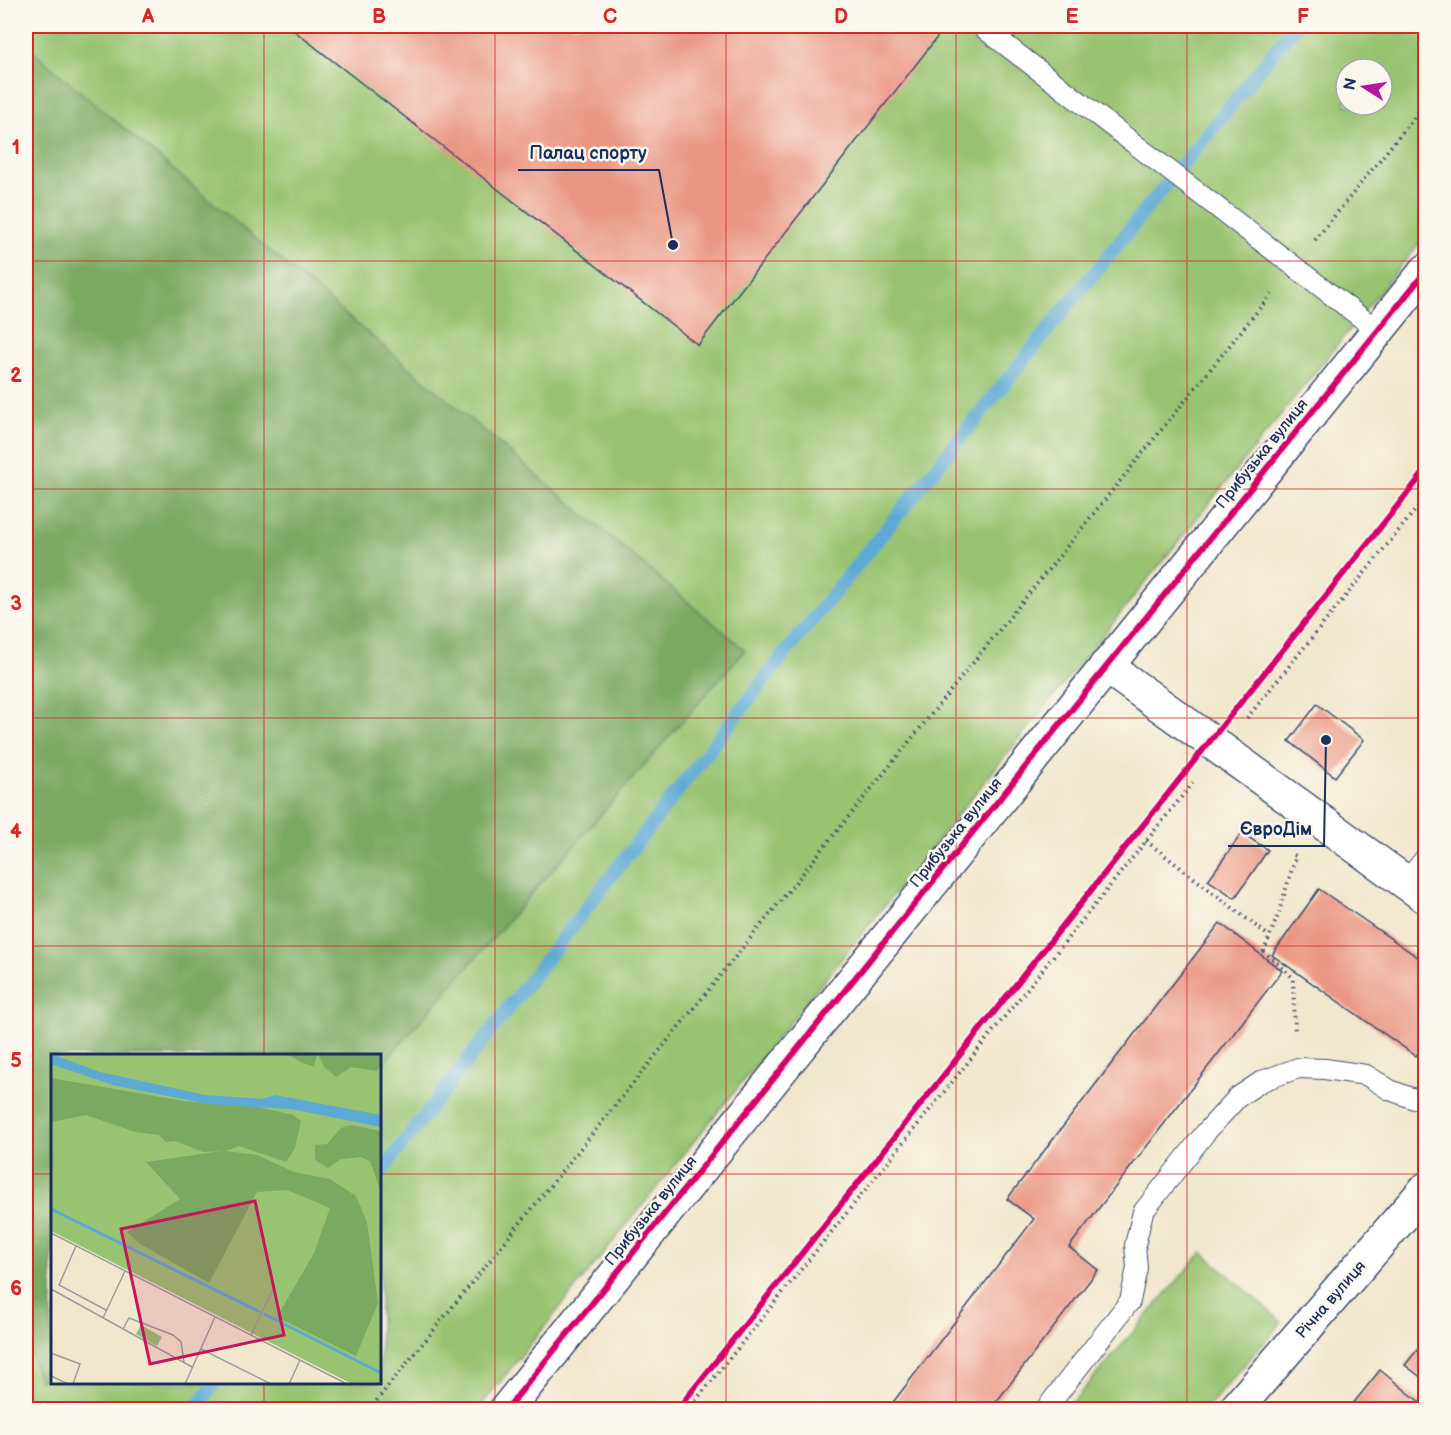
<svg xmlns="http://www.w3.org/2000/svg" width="1451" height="1435" viewBox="0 0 1451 1435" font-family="'Balsamiq Sans',sans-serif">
  <rect width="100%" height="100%" fill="#fbf7ec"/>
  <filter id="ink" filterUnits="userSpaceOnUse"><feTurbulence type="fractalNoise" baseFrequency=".0167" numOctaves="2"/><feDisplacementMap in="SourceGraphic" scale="12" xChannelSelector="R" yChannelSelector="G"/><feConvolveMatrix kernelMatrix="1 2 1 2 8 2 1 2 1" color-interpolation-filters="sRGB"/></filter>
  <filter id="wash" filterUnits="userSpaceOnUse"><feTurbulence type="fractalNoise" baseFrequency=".008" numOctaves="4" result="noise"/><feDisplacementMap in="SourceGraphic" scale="24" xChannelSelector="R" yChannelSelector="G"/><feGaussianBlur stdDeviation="1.35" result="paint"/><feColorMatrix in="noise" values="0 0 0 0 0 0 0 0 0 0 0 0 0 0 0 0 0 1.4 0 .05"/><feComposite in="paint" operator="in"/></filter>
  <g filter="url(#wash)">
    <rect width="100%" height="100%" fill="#f1e7cc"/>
    <path fill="#98c370" stroke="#5a7967" stroke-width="1.5" fill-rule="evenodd" d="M26,26H1425V236L478,1409H26ZM1346,69H1382V105H1346ZM52,1056H380V1382H52Z
      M1202,1252L1282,1322L1206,1409H1067Z"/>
    <path fill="#7aa962" stroke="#4a6c60" stroke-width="1.5" d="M26,46L745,650L380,1067V1056H52V1372L40,1381L26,1342Z"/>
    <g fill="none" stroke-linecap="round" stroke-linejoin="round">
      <path stroke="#5ca9d5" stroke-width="14" d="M380,1173L774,667L1295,26
        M195,1410L216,1382"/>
    </g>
    <g id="blocks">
      <path fill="#ea9885" d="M288,26H935L942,31L698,345Z
        M1317,704L1364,740L1335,777L1289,741Z
        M1242,833L1268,850L1235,898L1208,880Z
        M1319,889L1426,963V1043L1416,1056L1272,955Z
        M1220,923L1282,971L1069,1247L1098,1270L990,1410H887L1034,1219L1007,1199Z
        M1426,1339V1381L1405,1365Z
        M1380,1370L1426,1407V1410H1348Z"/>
    </g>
  </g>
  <g filter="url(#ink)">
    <use href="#blocks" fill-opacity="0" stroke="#3b4b6e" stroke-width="1.5"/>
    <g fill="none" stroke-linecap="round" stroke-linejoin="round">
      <defs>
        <path id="service" d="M981,26L1377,330
          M1406,882L1426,857
          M1045,1410L1130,1301L1137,1268L1135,1245L1143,1212L1206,1132L1238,1097L1262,1081L1298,1068L1325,1069L1366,1075L1390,1090L1414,1099L1426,1098"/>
        <path id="minor" d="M1106,666L1426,897
          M1235,1410L1426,1189"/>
        <path id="tertiary" d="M506,1410L1426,271"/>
      </defs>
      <use href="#service" stroke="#3b4b6e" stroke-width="22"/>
      <use href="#minor" stroke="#3b4b6e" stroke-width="36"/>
      <use href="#tertiary" stroke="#3b4b6e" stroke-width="36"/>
      <path stroke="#3b4b6e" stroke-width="4" stroke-dasharray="1.5 4.5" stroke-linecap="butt" d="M1315,240L1426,103
        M1247,718L1426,497
        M1146,841L1269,936
        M1294,855L1296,856L1278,915L1264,951L1293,978L1295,1033
        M369,1410L1272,293
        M688,1410L1196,779"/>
      <use href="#service" stroke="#fff" stroke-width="20"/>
      <use href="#minor" stroke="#fff" stroke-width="33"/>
      <use href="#tertiary" stroke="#fff" stroke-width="33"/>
      <defs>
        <path id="cycleway" d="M506,1410L1426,271
          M677,1410L1426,470"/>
      </defs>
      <use href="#cycleway" stroke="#fbf7ec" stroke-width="10"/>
      <use href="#cycleway" stroke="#d6006c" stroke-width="6"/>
    </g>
  </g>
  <path fill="none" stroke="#d62828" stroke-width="1.5" stroke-opacity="0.55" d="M264,26V1056M495,26V1410M726,26V1410M956,26V1410M1187,26V1410M26,261H1426M26,489H1426M26,718H1426M26,946H1426M26,1174H52M380,1174H1426M264,1382V1410"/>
  <g text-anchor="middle" stroke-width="5" stroke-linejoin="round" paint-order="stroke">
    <g font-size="16" fill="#1b2f5e" stroke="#fbf7ec">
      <text transform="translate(1261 453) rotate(-51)" y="6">Прибузька вулиця</text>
      <text transform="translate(955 832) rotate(-51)" y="6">Прибузька вулиця</text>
      <text transform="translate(650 1210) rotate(-51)" y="6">Прибузька вулиця</text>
      <text transform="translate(1330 1299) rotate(-49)" y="6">Річна вулиця</text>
    </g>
  </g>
  <g transform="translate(51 1054)">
    <rect width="330" height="330" fill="#f1e7cc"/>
    <path d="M0,0H330V330H301L0,177ZM90,271L111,283L106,292L85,280Z" fill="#98c370"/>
    <path d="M236,0H266L263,13L250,8ZM267,0H330V10L326,17L300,13L285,23L273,13ZM0,24L132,47L208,53L242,61L250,67L244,94L235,108L188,92L175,97L206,101L243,118L279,125L305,142L316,168L327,249L305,302L226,263L263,199L279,154L236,136L206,138L158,229L89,190L76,178L129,145L95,108L171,97L152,98L124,87L115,88L108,81L84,78L35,61L1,68ZM300,71L330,77V138L319,107L310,103L290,105L277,114L264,106V91L276,90L290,74Z" fill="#7aa962"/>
    <path d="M0,0L49,18L154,41L211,45L224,41L330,61V73L240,55L157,50L62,31L0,10Z" fill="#5ca9d5"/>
    <path fill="none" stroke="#5ca9d5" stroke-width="3" d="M0,155L209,258M213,260L330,319"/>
    <path fill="none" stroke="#9b9da0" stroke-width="1.5" d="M0,179L296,330M25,192L8,231L55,256M0,235L141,313M52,264L74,217M72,275L78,264L122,281L130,288L133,308M200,281L223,233M150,295L220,330M0,299L29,310L22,330M0,322L17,330M134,330L164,263M238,330L249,306"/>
    <path fill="#c2185b" fill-opacity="0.15" stroke="#c2185b" stroke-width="3" d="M204,147L233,281L99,310L70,175Z"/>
    <rect width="330" height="330" fill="none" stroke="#1b2f5e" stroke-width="3"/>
  </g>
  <path fill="none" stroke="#1b2f5e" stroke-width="2" d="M673 245L659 170H518M1326 740L1324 846H1228"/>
  <g fill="#1b2f5e" stroke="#fbf7ec" stroke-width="2">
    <circle cx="673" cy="245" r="6"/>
    <circle cx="1326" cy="740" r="6"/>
  </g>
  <g font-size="18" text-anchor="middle" font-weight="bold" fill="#1b2f5e" stroke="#fbf7ec" stroke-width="5" stroke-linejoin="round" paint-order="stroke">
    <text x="588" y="159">Палац спорту</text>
    <text x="1276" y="835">ЄвроДім</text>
  </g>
  <rect width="1451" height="1435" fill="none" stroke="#fbf7ec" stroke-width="66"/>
  <g transform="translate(1364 87) rotate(282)"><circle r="28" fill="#fbf7ec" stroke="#a1a7b3" stroke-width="1.5"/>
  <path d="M0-4.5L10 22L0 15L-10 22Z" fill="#b5179e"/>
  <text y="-9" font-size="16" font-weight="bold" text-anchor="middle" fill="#1b2f5e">N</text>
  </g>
  <rect x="33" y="33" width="1385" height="1369" fill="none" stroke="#d62828" stroke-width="2"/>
  <g font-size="20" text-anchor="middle" font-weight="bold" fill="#d62828">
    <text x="148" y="23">A</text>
    <text x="379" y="23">B</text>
    <text x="610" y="23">C</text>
    <text x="841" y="23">D</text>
    <text x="1072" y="23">E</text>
    <text x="1303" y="23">F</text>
    <text x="16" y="154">1</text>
    <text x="16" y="382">2</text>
    <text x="16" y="610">3</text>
    <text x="16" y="838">4</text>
    <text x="16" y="1067">5</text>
    <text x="16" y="1295">6</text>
  </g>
</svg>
